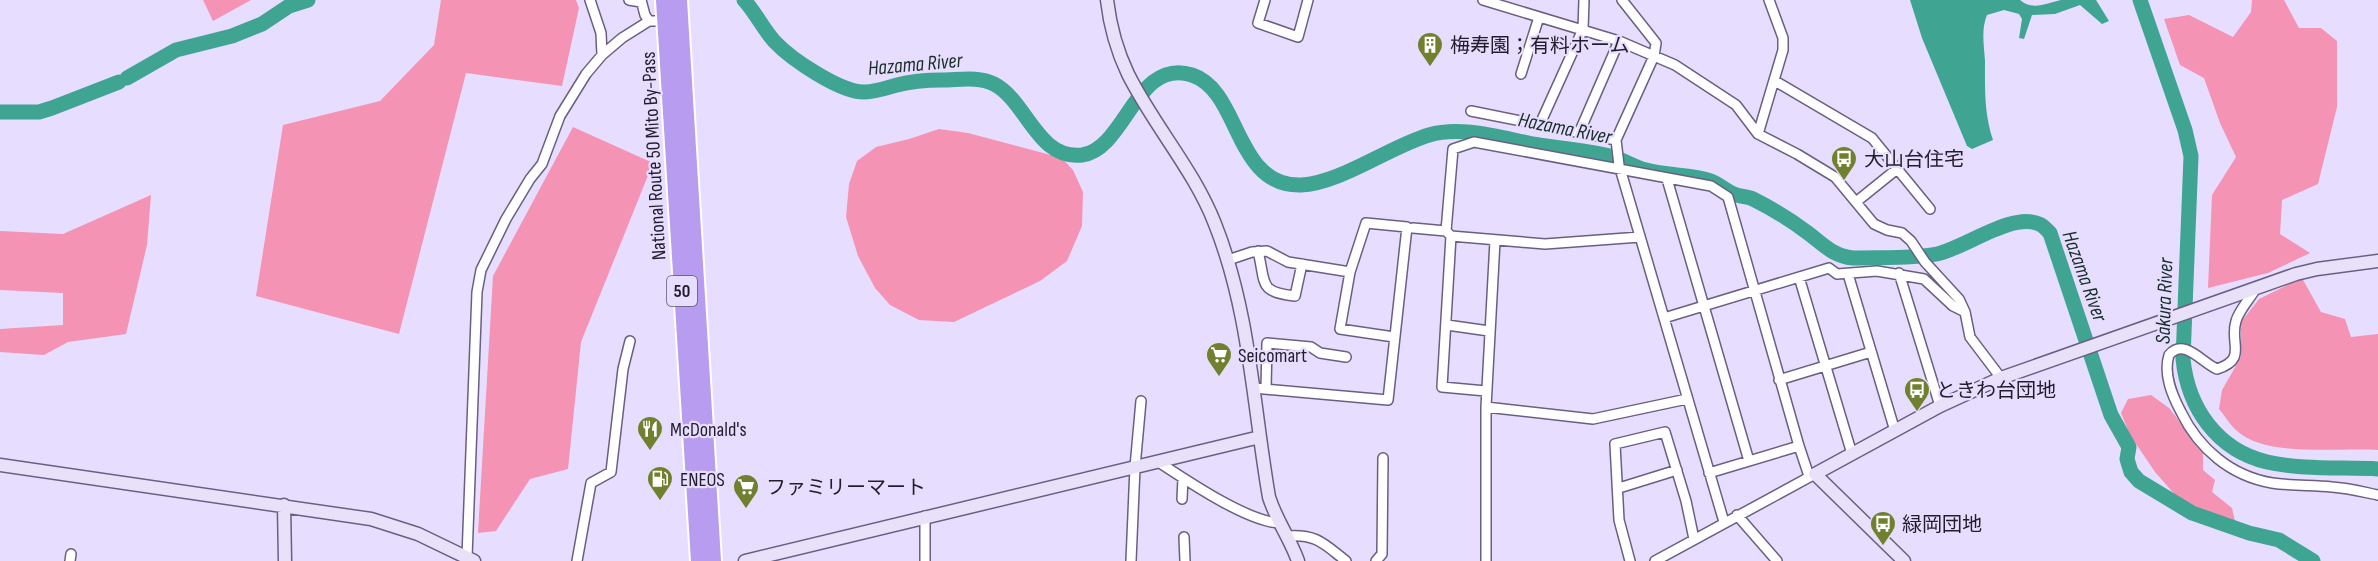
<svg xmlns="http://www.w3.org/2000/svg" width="2378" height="561" viewBox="0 0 2378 561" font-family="'Sofia Sans Condensed','Noto Sans JP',sans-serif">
  <rect width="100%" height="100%" fill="#e7deff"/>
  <path fill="#f493b4" d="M203,0H251L213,21Z
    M441,0H576L579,8L562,86L466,73L399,334L256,296L283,125L380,101L434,45Z
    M2252,0H2284L2299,28H2321L2337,41V107L2318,184L2282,200L2280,234L2310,253L2268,273L2208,288L2212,195L2236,157L2220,123L2204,78L2180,65L2164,19L2189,15L2233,37L2251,12Z
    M573,127L653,163L581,342L568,469L530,479L496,531L478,533L493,276Z
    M939,129L968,133L1062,158L1073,170L1083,192L1082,226L1067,261L1040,281L954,322L919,320L890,305L875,288L858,256L846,217L849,184L857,161L876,147L909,139Z
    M151,195L147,245L126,334L68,342L44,355L0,352V329L63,325V293L0,290V231L63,234Z
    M2302,278L2321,312L2345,319L2351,337L2378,334V450C2339,447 2267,458 2237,431C2230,425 2225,416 2219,409L2222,390L2241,357V322L2259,299Z
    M2151,395L2169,408L2203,451V470L2215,480L2212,492L2232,508L2235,521L2184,505L2155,472L2130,435L2121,413L2128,399Z"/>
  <path fill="#3fa592" d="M1910,0H2020C2033,11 2047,3 2061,0C2072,0 2085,0 2096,0L2109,21L2102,24L2080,5L2055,14L2032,15L2024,39L2019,38L2022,19L2019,14L2004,10L1987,15C1981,29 1984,46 1985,61C1985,89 1984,113 1993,140L1972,149L1967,146L1922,38Z"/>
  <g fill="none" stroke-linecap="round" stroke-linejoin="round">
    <path stroke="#3fa592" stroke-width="15" d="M744,0C756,13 763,29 775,42C791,59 841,93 865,92C876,92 886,88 897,85C912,81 927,80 942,80C959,80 978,76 994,84C1027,101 1037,160 1082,155C1126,149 1136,57 1192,75C1241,91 1234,187 1301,185C1339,184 1391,146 1429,135C1463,125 1504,139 1539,145C1562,148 1587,151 1610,156C1622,159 1634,167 1646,170C1667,176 1691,174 1711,181C1719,184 1726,191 1734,194C1740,197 1747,196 1753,199C1771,208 1792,221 1808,233C1824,245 1833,256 1853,258C1880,257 1911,259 1937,254C1965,248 2012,212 2039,224C2043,225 2047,230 2050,233L2111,415L2129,447L2127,459L2131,472L2139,481L2192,513L2249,533L2279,540L2313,561
      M2140,0L2185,130L2191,156L2183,359C2188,408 2217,450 2267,462C2302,470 2342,467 2378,469
      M127,78L176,50L232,36L262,24L289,6L308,0
      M0,112H39L52,108L119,82"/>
    <defs>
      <path id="street" d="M590,0L601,33L602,55
        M629,0L641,2
        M641,0L645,15L649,21H666
        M1265,0L1258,23L1298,37L1308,0
        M1483,0L1619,41L1675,65L1736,105L1758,134L1797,154L1835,177L1874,224L1887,230L1902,233L1911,241L1925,262L1959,299L1965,312L1970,337L2001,378
        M1622,0L1656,43L1654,56L1616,140L1619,165L1724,522
        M1521,74L1539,17
        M1775,81L1872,138L1930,209
        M1471,111L1616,140
        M1540,124L1583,29L1584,0
        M1579,133L1619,41
        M1758,134L1783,50V38L1769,0
        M1667,179L1749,461
        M1856,202L1897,169
        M1413,228L1446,231
        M1451,236L1545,244L1640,237
        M1258,251C1266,284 1258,292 1295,296L1302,264
        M1228,260L1252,252L1267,251L1288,262L1350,272
        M1899,273L1940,406
        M1848,274L1895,431
        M1799,277L1852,454
        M2256,288C2250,299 2239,310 2236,321C2229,343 2248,359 2217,369C2202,363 2184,337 2169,355C2163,374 2172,395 2181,412C2199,449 2231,476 2272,483C2292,486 2313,485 2332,487C2348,488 2363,492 2378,495
        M1664,318L1829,268L1837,274L1877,271L1924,279L1953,306L1965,312
        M1447,325L1489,331
        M1779,380L1871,352
        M1254,388L1388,400L1407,227L1366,223L1350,272L1340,329L1394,337
        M1266,389L1267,343L1311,347L1320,353L1346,357
        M1486,391L1442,387L1451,236L1446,231L1453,149L1474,142L1711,186L1728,197L1799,446L1808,473L1815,474
        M1486,407L1593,419L1687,399
        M1157,461C1186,480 1246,521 1279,523
        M1709,473L1799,446
        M1619,488L1677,470
        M1182,499L1183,478
        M1737,515L1777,561
        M1288,536C1317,534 1324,544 1346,561
        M1184,537L1185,561
        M467,557L477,292L481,270L506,219L530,179L542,164L560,116L586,74L602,55L622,38L649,21
        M70,561L71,554
        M577,561L591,483L611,472L623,369L630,341
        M925,561V516
        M1131,561L1135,467L1141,401
        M1376,561L1382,554L1383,458
        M1486,561V407L1495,241
        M1630,561L1619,520L1615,444L1665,432L1686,501L1694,539
        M1655,561L1815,474"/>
      <path id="secondary" d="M1107,0C1110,26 1117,51 1128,74C1154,126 1194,170 1215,224C1250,312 1253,405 1269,497C1276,520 1290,538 1298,561
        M0,465L371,519L418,534L474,561
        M284,505L285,561
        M745,561L1260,437
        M1904,561L1815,474L1940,406L2001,378L2296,274L2317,269L2378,261"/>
      <path id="highway" d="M664,0L699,561
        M679,0L713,561"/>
    </defs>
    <use href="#street" stroke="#6a5f82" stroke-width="12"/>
    <use href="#secondary" stroke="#6a5f82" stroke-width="15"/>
    <use href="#highway" stroke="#fff" stroke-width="20"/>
    <use href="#street" stroke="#fff" stroke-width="9"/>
    <use href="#secondary" stroke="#e9e1fa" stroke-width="12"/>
    <use href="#highway" stroke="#b79cef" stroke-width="16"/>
  </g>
  <defs>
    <symbol id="building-pin" viewBox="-11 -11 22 30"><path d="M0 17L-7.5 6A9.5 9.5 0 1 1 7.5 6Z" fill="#71802e" stroke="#e7deff"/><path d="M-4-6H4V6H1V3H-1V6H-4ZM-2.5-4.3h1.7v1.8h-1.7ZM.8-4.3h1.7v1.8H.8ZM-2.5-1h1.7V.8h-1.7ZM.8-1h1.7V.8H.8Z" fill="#fff"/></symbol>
    <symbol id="bus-pin" viewBox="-11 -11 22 30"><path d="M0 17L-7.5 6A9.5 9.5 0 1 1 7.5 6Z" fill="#71802e" stroke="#e7deff"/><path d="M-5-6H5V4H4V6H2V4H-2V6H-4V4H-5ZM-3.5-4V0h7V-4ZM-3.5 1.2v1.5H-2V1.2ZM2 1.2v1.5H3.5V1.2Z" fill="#fff"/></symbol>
    <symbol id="supermarket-pin" viewBox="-11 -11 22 30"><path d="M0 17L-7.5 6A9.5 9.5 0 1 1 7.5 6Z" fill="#71802e" stroke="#e7deff"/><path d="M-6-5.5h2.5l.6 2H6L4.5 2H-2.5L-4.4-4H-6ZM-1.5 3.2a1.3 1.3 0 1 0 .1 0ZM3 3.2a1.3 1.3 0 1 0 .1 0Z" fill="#fff"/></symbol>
    <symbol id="restaurant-pin" viewBox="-11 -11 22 30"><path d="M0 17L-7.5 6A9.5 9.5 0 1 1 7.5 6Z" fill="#71802e" stroke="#e7deff"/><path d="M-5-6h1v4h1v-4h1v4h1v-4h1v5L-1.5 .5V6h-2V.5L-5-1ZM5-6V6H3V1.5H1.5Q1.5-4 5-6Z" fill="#fff"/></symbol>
    <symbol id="fuel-pin" viewBox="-11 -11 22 30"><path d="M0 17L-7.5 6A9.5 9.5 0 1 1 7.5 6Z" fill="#71802e" stroke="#e7deff"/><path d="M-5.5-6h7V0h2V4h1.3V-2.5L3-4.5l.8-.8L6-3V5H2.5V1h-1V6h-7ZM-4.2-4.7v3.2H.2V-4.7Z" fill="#fff"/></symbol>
  </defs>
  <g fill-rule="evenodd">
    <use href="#building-pin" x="1415" y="30" width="30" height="40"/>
    <use href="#bus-pin" x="1829" y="144" width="30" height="40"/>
    <use href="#supermarket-pin" x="1204" y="340" width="30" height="40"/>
    <use href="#bus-pin" x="1902" y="375" width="30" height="40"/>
    <use href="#restaurant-pin" x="635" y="414" width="30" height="40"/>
    <use href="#fuel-pin" x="645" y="464" width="30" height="40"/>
    <use href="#supermarket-pin" x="731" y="472" width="30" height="40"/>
    <use href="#bus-pin" x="1868" y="509" width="30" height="40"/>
  </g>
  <g text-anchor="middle" stroke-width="4.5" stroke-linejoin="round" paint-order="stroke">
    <rect fill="#e7deff" stroke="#5d576b" stroke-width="1.5" x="667" y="276" width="30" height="30" rx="4.5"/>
    <g font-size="18" font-weight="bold" fill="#221d2c">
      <text x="682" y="297">50</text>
    </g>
    <g font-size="20" fill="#221d2c" stroke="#e7deff" text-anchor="start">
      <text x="1450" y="52">梅寿園；有料ホーム</text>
      <text x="1864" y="166">大山台住宅</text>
      <text x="1238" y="362">Seicomart</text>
      <text x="1936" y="397">ときわ台団地</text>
      <text x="670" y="436">McDonald's</text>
      <text x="680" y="486">ENEOS</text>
      <text x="766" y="494">ファミリーマート</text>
      <text x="1902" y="531">緑岡団地</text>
    </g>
    <g font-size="20" fill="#221d2c" stroke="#e7deff">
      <text transform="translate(653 156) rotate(-93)" y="7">National Route 50 Mito By-Pass</text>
    </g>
    <g font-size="21" font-style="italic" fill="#182e29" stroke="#e7deff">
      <text transform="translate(915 64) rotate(-5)" y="7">Hazama River</text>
      <text transform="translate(1565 128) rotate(11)" y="7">Hazama River</text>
      <text transform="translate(2085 276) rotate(70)" y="7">Hazama River</text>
      <text transform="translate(2164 301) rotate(-88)" y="7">Sakura River</text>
    </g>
  </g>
</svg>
